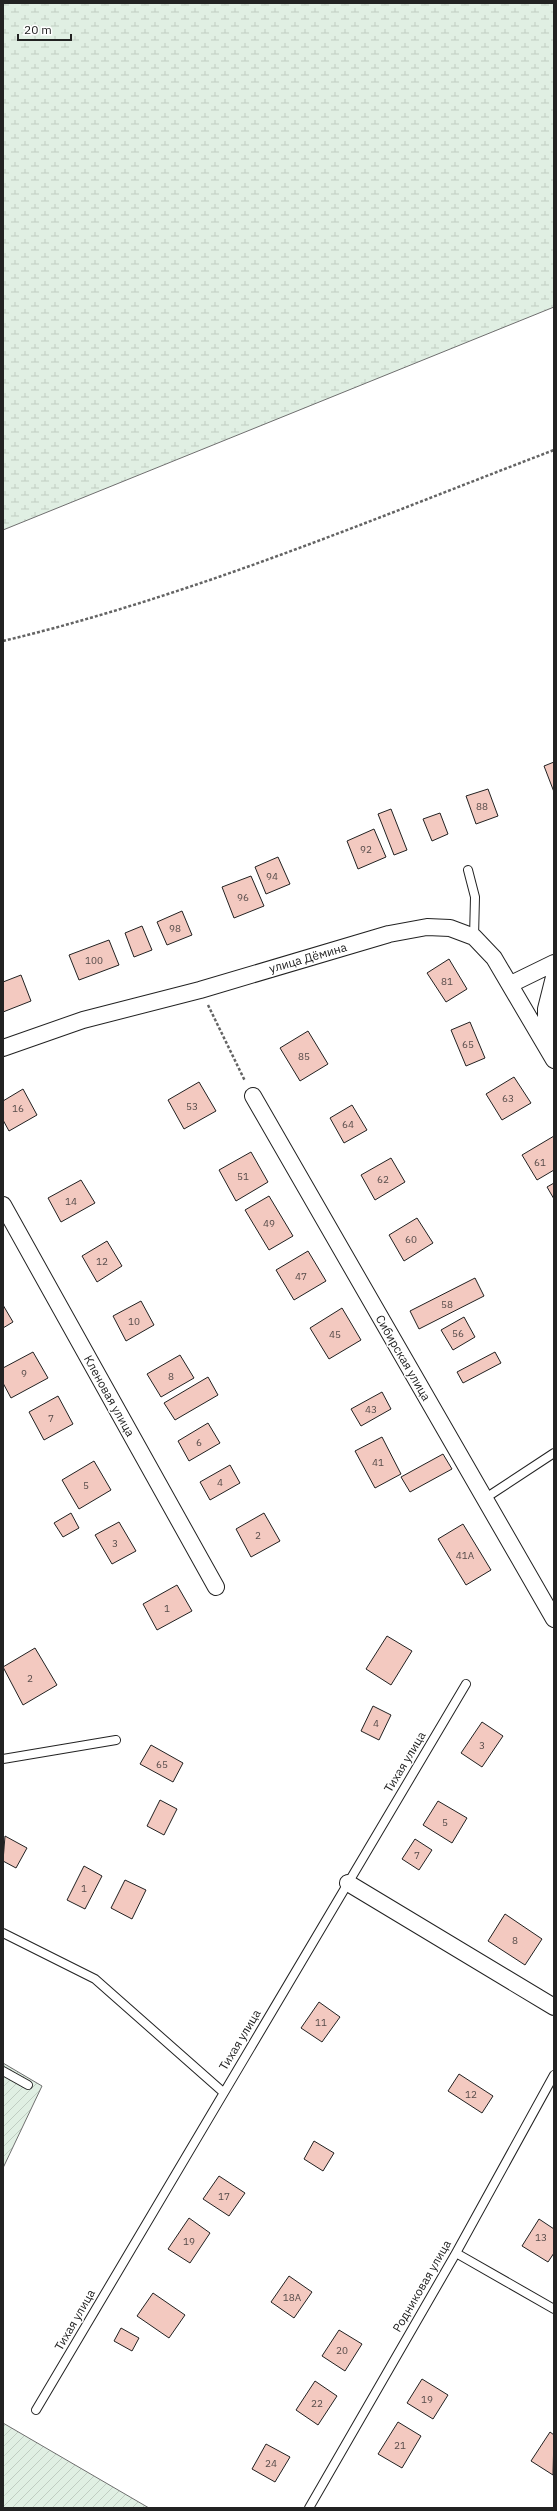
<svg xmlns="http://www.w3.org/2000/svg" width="557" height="2511" viewBox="0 0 557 2511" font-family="'IBM Plex Sans',sans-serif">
  <defs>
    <pattern id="wetland-marsh" width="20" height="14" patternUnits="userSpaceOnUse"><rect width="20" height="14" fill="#e0efe3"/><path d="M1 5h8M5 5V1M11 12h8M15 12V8" fill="none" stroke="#c0cdc2"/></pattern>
    <pattern id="garden-furrows" width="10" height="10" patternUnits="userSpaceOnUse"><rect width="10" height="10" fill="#e0efe3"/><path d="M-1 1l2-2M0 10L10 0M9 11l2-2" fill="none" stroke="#c0cdc2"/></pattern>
  </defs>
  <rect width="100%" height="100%" fill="#fff"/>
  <path fill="url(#wetland-marsh)" stroke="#6f6f6f" d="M3,3H554V307L3,530Z"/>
  <path fill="url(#garden-furrows)" stroke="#6f6f6f" d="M3,2063L42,2086L3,2168Z
    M3,2423L149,2508H3Z"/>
  <path fill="#f3c9c0" stroke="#222" d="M554,762V792L544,766Z
    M488,789L498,816L476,824L466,796Z
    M391,809L407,850L394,855L378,814Z
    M440,813L448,834L432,841L423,819Z
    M374,829L386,857L358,869L347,841Z
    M278,857L290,884L266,894L255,867Z
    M251,876L264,906L234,918L222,887Z
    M182,911L192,935L167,945L157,922Z
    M142,926L152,950L134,957L125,933Z
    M109,940L119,965L79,980L69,955Z
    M449,959L467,989L446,1002L427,973Z
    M21,975L31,1001L3,1012V982Z
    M470,1022L485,1058L466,1066L451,1030Z
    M308,1031L328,1064L300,1081L280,1048Z
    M514,1077L531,1103L502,1120L486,1094Z
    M199,1082L216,1111L184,1129L168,1100Z
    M23,1089L37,1115L9,1131L3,1120V1101Z
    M352,1105L367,1130L344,1143L330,1118Z
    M554,1136V1170L537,1180L522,1155Z
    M251,1152L268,1182L236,1201L219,1170Z
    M391,1158L405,1182L375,1200L361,1175Z
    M81,1180L95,1203L61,1222L48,1198Z
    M554,1183V1199L547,1187Z
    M269,1196L293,1236L269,1250L245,1210Z
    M417,1218L433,1243L404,1261L389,1235Z
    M107,1241L122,1266L97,1282L82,1256Z
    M308,1251L326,1281L294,1300L276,1270Z
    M475,1278L484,1296L419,1329L410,1311Z
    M141,1301L154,1325L126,1341L113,1316Z
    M3,1305L13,1322L3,1328Z
    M342,1308L361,1340L329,1359L310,1328Z
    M464,1317L475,1337L453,1350L441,1330Z
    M33,1352L48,1378L11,1398L3,1383V1368Z
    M495,1352L501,1363L463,1383L457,1372Z
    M180,1355L194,1378L161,1397L147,1374Z
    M208,1377L218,1395L175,1420L164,1403Z
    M382,1392L391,1409L361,1426L351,1409Z
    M58,1396L73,1424L44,1440L29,1412Z
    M208,1423L220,1443L189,1461L178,1441Z
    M382,1437L401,1474L375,1488L355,1451Z
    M443,1454L452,1469L410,1492L401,1477Z
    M94,1461L111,1490L79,1509L62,1480Z
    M230,1465L240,1483L210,1500L200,1482Z
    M71,1513L79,1528L63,1537L54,1523Z
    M264,1513L280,1541L251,1557L236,1529Z
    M119,1522L136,1551L112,1564L95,1535Z
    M463,1524L491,1570L466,1585L438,1539Z
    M177,1585L192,1611L157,1630L143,1604Z
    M387,1636L412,1651L391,1685L366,1669Z
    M35,1648L57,1685L23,1705L3,1667Z
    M373,1706L391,1715L379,1740L361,1731Z
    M482,1722L503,1736L482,1767L461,1753Z
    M151,1745L183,1763L173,1782L140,1764Z
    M160,1800L177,1809L164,1835L147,1826Z
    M438,1801L467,1818L452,1843L423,1825Z
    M5,1836L27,1848L16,1868L3,1861Z
    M415,1839L432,1850L419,1870L402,1859Z
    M84,1866L102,1876L85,1909L67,1900Z
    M125,1880L146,1890L132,1919L111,1908Z
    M505,1914L542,1939L525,1965L488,1941Z
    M319,2002L340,2017L322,2042L301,2028Z
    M459,2074L493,2096L482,2113L448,2091Z
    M314,2141L334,2153L323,2171L304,2159Z
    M219,2176L245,2193L229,2216L203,2199Z
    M189,2218L210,2233L190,2263L168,2249Z
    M539,2219L554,2229V2253L548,2262L522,2246Z
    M289,2276L312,2292L294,2318L271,2302Z
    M153,2293L185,2315L169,2338L137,2316Z
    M121,2328L139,2338L132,2351L114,2341Z
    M339,2330L362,2344L345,2371L322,2356Z
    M422,2379L448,2395L433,2419L407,2403Z
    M315,2381L337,2396L318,2425L296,2410Z
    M398,2422L421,2436L402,2468L378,2454Z
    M550,2432L554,2435L553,2475L531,2461Z
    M266,2444L290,2457L275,2482L252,2469Z"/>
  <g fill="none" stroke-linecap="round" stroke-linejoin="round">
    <defs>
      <path id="service" d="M468,870L475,897L474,937
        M484,1499L554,1453
        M3,1759L116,1740
        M3,1933L95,1979L223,2092
        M3,2071L28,2085
        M456,2253L554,2309
        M36,2410L466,1684
        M309,2508L456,2253L554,2075"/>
      <path id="minor" d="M511,984L554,963
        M546,1045V1009L554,977
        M3,1048L83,1020L200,990L389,934L427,927L450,928L474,937L494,958L554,1060
        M253,1096L554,1619
        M3,1205L216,1587
        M348,1883L554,2007"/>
    </defs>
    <use href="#service" stroke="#222" stroke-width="10"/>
    <use href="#minor" stroke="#222" stroke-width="18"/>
    <path stroke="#646464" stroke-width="2.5" stroke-dasharray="3 2" stroke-linecap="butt" d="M3,641C192,596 373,519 554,450
      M208,1005L245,1081"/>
    <use href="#service" stroke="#fff" stroke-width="8"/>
    <use href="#minor" stroke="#fff" stroke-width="16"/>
  </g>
  <g text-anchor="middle" stroke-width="3" stroke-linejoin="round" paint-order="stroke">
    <g font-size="10" fill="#564c4a">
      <text x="482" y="810">88</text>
      <text x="366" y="853">92</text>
      <text x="272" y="880">94</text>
      <text x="243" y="901">96</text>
      <text x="175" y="932">98</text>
      <text x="94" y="964">100</text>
      <text x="447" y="985">81</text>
      <text x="468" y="1048">65</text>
      <text x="304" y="1060">85</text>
      <text x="508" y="1102">63</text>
      <text x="192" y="1110">53</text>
      <text x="18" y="1112">16</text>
      <text x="348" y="1128">64</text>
      <text x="540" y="1166">61</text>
      <text x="243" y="1180">51</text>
      <text x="383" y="1183">62</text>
      <text x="71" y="1205">14</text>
      <text x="269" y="1227">49</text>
      <text x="411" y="1243">60</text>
      <text x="102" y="1265">12</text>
      <text x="301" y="1280">47</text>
      <text x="447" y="1308">58</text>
      <text x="134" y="1325">10</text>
      <text x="458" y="1337">56</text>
      <text x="335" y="1338">45</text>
      <text x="24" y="1377">9</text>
      <text x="171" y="1380">8</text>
      <text x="371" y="1413">43</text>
      <text x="51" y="1422">7</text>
      <text x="199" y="1446">6</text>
      <text x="378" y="1466">41</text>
      <text x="220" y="1486">4</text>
      <text x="86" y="1489">5</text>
      <text x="258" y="1539">2</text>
      <text x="115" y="1547">3</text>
      <text x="465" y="1559">41А</text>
      <text x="167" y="1612">1</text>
      <text x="30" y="1682">2</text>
      <text x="376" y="1727">4</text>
      <text x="482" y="1749">3</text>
      <text x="162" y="1768">65</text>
      <text x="445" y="1826">5</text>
      <text x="417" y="1859">7</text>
      <text x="84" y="1892">1</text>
      <text x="515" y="1944">8</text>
      <text x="321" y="2026">11</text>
      <text x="471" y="2098">12</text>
      <text x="224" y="2200">17</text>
      <text x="541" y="2241">13</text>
      <text x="189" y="2245">19</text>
      <text x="292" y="2301">18А</text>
      <text x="342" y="2354">20</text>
      <text x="427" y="2403">19</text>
      <text x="317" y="2407">22</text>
      <text x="400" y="2449">21</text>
      <text x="271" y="2467">24</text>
    </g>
    <g font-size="12" fill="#222" stroke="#fff">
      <text transform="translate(308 958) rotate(-16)" y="4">улица Дёмина</text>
      <text transform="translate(403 1358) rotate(60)" y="4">Сибирская улица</text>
      <text transform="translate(109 1396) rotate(61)" y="4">Кленовая улица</text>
      <text transform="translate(405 1762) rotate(-59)" y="4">Тихая улица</text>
      <text transform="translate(240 2040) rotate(-59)" y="4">Тихая улица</text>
      <text transform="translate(422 2286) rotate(-60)" y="4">Родниковая улица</text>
      <text transform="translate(75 2320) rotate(-60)" y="4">Тихая улица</text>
    </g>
  </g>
  <rect width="557" height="2511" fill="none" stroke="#222222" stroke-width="8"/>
  <path d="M18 34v6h53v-6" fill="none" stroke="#222222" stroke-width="2"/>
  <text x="24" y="34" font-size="12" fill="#222222" stroke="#ffffff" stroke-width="3" paint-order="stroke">20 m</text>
</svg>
